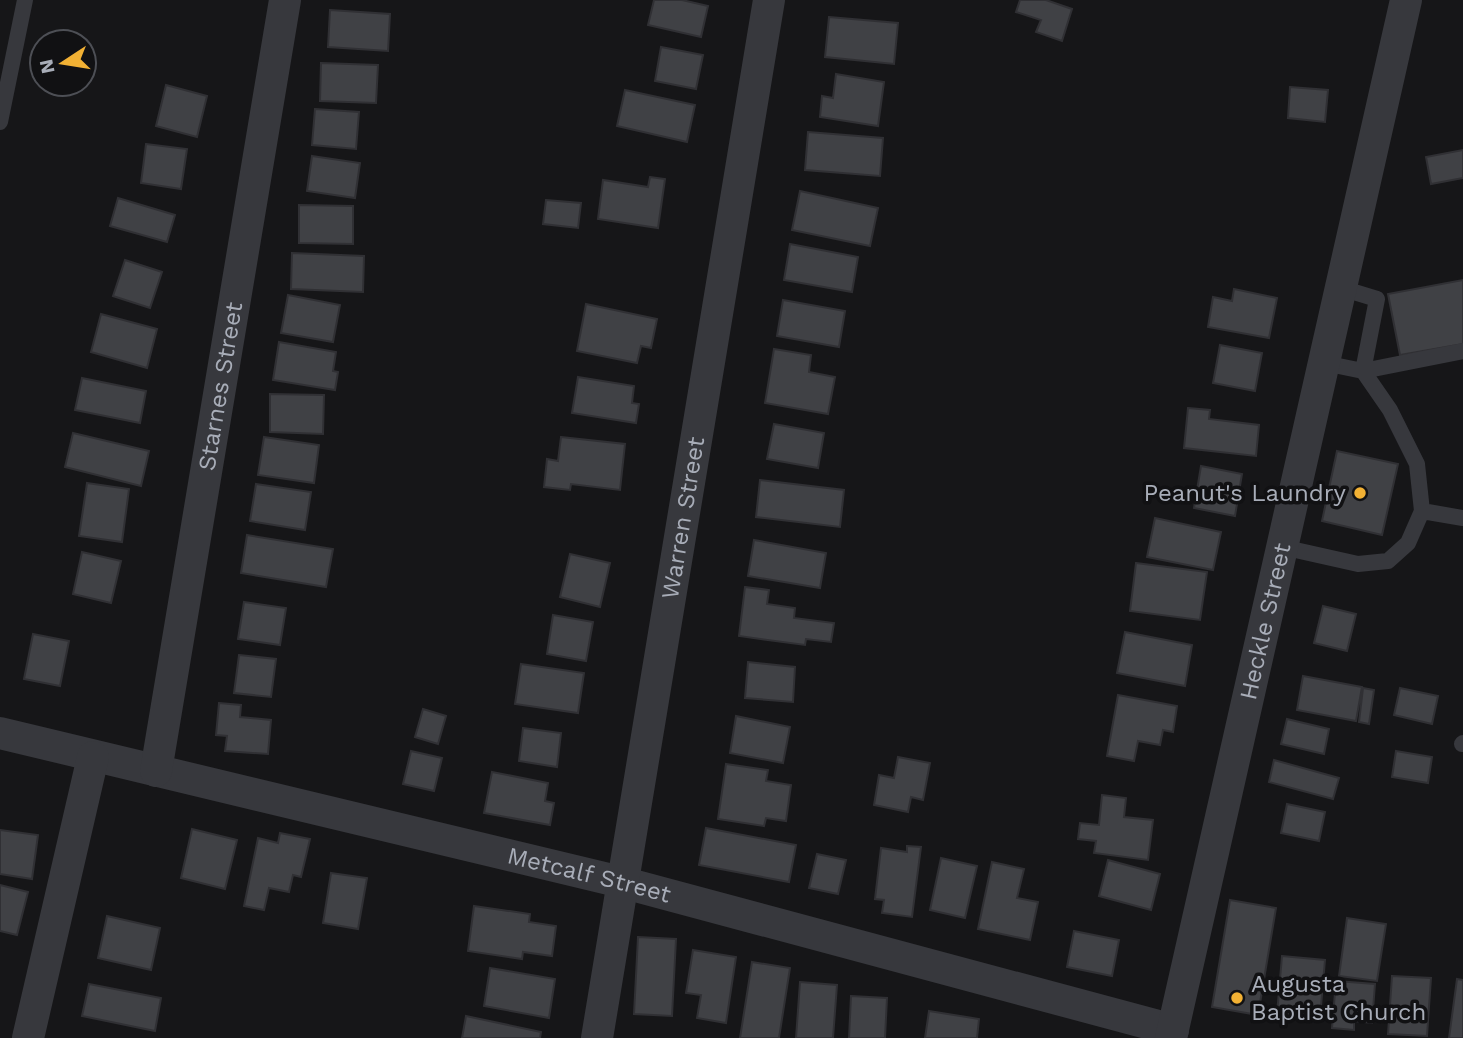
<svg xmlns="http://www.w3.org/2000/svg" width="1463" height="1038" viewBox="0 0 1463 1038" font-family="'Work Sans',sans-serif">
  <rect width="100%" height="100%" fill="#161618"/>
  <path fill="#404145" stroke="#303034" stroke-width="2" d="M654,0H682L708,6L701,37L648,25Z
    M1020,0H1046L1072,9L1062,41L1036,32L1041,20L1016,12Z
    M330,10L390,14L388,51L328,47Z
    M829,17L898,23L894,64L825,57Z
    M661,47L703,55L696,89L655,81Z
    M321,63L378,65L376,103L320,101Z
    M836,74L884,82L878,126L820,117L822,96L833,98Z
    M166,85L207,96L197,137L156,126Z
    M1290,87L1328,90L1325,122L1288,118Z
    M625,90L695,105L687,142L617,126Z
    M315,109L359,112L356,149L312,145Z
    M808,132L883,138L880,176L805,170Z
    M146,144L187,149L181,189L141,183Z
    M1463,150V178L1431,184L1426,157Z
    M312,156L360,163L355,198L307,191Z
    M650,177L665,179L658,228L598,219L603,180L648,187Z
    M800,191L878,208L870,246L792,230Z
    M118,198L175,215L167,242L110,226Z
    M546,200L581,203L578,228L543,224Z
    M299,205L353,206V244L299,243Z
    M790,244L858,257L852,292L784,280Z
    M292,253L364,256L363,292L291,289Z
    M125,260L162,272L150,308L113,296Z
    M1463,280V344L1400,355L1388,294Z
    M1234,289L1277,298L1269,338L1208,327L1213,297L1232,301Z
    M288,295L340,305L333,342L281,333Z
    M783,300L845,311L839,347L777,336Z
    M586,304L657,319L651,348L641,346L637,363L577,351Z
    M101,314L157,329L147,368L91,352Z
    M279,342L336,352L333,371L338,372L335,390L273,380Z
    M1220,345L1262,353L1255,391L1213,383Z
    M774,349L811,355L809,372L835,377L828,414L765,403Z
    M578,377L634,386L632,403L639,404L636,423L572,413Z
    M82,378L146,391L140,423L75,410Z
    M270,394L324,395L323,434L270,432Z
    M1188,408L1210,410L1209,419L1259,425L1256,456L1184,448Z
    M774,424L824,433L818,468L767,459Z
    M73,433L149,451L141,486L65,467Z
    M264,437L319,445L314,483L258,475Z
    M561,437L625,444L620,490L571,484L570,490L544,487L547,459L558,461Z
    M1337,451L1398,464L1382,535L1322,521Z
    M1201,466L1242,474L1235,516L1194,508Z
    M760,480L844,490L840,527L756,517Z
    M87,483L129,489L122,542L79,536Z
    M256,484L311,492L305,530L250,521Z
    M1155,518L1221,532L1213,570L1147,557Z
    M247,535L333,549L326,587L241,573Z
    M754,540L826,553L820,588L748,576Z
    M82,552L121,561L111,603L73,594Z
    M570,554L610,563L600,607L560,597Z
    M1136,563L1207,572L1200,620L1130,611Z
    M745,587L769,590L767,604L795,608L794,618L834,623L831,642L806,639L805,645L739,636Z
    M244,602L286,608L280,645L238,639Z
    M1323,606L1356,614L1347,651L1314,643Z
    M553,615L593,622L586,661L547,654Z
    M1125,632L1192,645L1185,686L1117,673Z
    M33,634L69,641L60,686L24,679Z
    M239,655L276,659L271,697L234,693Z
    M748,662L795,667L793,702L745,698Z
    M521,664L584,673L578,713L515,704Z
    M1303,676L1362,687L1356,721L1297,710Z
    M1363,688L1374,690L1369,724L1359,722Z
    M1400,688L1438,696L1432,724L1394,715Z
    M1118,695L1177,706L1173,732L1163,730L1160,745L1138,741L1134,761L1107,756Z
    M219,703L241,705L240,717L271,720L268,754L225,751L227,736L216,735Z
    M423,709L446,716L438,744L415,737Z
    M736,716L790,727L783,763L730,753Z
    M1287,719L1329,729L1324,754L1281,744Z
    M523,728L561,733L557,767L519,761Z
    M411,751L442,758L434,791L403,784Z
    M1396,751L1432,757L1428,783L1392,777Z
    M898,757L930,763L923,800L911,797L908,812L874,805L879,775L894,778Z
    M1274,760L1339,778L1333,799L1269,782Z
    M726,764L768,770L766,781L791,785L786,821L766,818L764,826L718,819Z
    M492,772L548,783L545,801L554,803L550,825L484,813Z
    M1102,795L1126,798L1124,817L1153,820L1148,860L1094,853L1096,841L1078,839L1080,823L1099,825Z
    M1287,804L1325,812L1319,841L1281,833Z
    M706,828L796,845L789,882L699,865Z
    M192,829L237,840L225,889L181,878Z
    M0,830L38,835L32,879L0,874Z
    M280,833L310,839L301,877L293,875L289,892L269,888L264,910L244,906L258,838L278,843Z
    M907,846L921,847L912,917L882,913L884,900L875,899L881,848L907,852Z
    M817,854L846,860L838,894L809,888Z
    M941,858L977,866L965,918L930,910Z
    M1108,860L1160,874L1151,910L1099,896Z
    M992,862L1024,869L1017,898L1038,902L1030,940L978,929Z
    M331,873L367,878L358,929L323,923Z
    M0,885L28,892L17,935L0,931Z
    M1230,900L1276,908L1258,1015L1212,1007Z
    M474,906L530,914L529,922L556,926L552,956L523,952L522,959L468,951Z
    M107,916L160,928L151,970L98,958Z
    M1347,918L1386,924L1377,981L1339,976Z
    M1074,931L1119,940L1112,976L1067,967Z
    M638,937L676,939L672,1016L634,1014Z
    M693,950L736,957L726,1023L697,1018L701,995L686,993Z
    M1282,956L1325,960L1320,1018L1277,1014Z
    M752,962L790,968L779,1038H740Z
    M490,968L555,979L549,1018L484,1006Z
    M1392,976L1431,978L1427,1036L1388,1034Z
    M1457,979L1463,980V1038H1449Z
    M1336,981L1375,984L1372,1023L1354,1021V1030L1332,1028Z
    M800,982L837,985L833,1038H796Z
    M89,984L161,998L155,1031L82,1016Z
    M851,996L887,998L885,1038H849Z
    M929,1011L979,1019L977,1038H925Z
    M466,1016L541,1032L540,1038H462Z"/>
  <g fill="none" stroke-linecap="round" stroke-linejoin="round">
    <path stroke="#37383d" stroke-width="16" d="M0,122L25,0
      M1341,288L1377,299L1363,371L1463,351
      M1422,511L1463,518
      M1282,547L1358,564L1388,561L1408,543L1422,511L1417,464L1390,410L1363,371L1324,363
      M1462,744L1463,743"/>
    <g stroke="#37383d" stroke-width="32">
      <path id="s1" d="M0,733L621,882L1173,1030"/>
      <path id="s2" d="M156,771L285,0"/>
      <path d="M28,1038L93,757"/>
      <path id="s3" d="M597,1038L769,0"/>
      <path id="s4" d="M1171,1038L1406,0"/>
    </g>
  </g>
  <g fill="#f2b134" stroke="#111113" stroke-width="2.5">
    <circle cx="1360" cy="493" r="7"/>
    <circle cx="1237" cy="998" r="7"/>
  </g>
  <g text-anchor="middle" stroke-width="7" stroke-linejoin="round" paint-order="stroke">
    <g font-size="24" fill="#a8adb8" stroke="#111113">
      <text dy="8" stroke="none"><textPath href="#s2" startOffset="390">Starnes Street</textPath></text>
      <text dy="8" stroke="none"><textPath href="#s3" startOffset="527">Warren Street</textPath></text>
      <text dy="8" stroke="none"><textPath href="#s4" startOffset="427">Heckle Street</textPath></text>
      <text dy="8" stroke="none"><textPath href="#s1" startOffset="606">Metcalf Street</textPath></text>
    </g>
    <g font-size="24" fill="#a8adb8" stroke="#111113" text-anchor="end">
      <text x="1346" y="501">Peanut's Laundry</text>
      <text x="1251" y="992" text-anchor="start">Augusta<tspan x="1251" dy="28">Baptist Church</tspan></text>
    </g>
  </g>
  <g transform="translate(63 63) rotate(258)"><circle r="33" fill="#111113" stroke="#4d4f55" stroke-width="2"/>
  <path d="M0-5L12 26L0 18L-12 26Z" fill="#f2b134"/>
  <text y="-10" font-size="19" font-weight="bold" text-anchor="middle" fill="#a8adb8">N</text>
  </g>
</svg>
